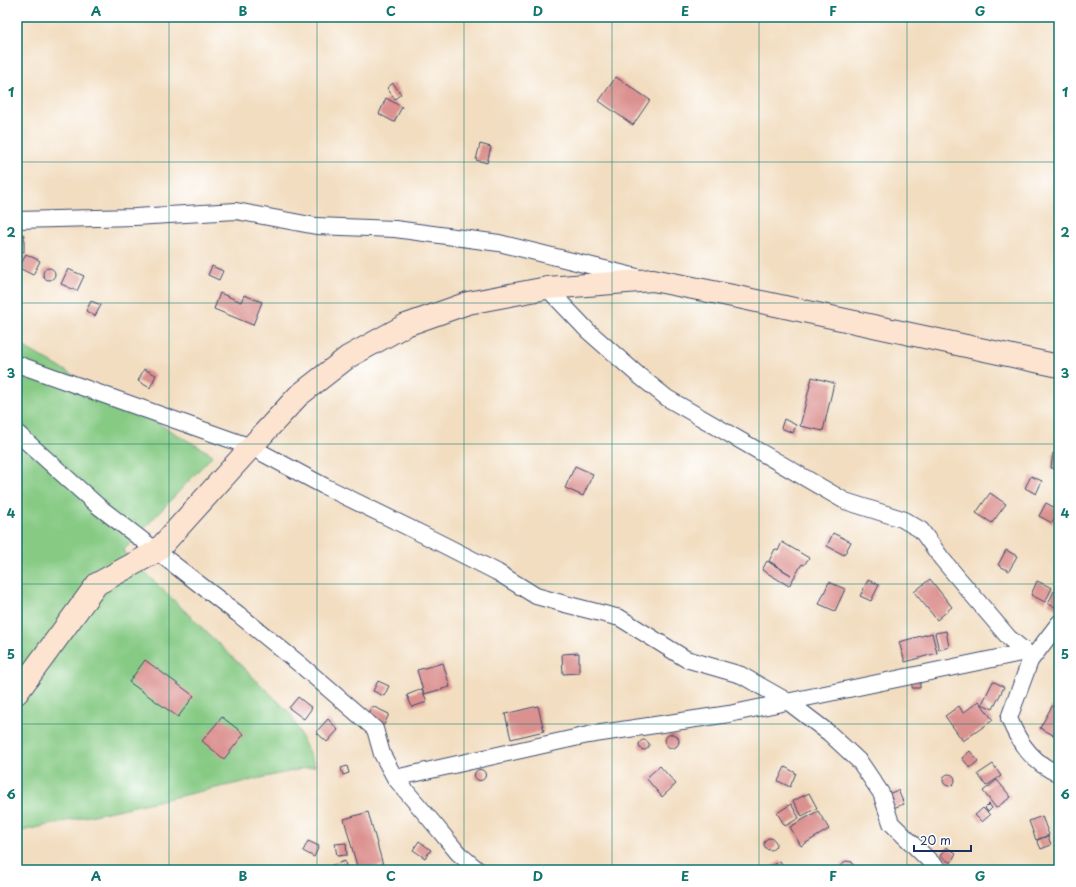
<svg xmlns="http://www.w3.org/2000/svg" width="1076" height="887" viewBox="0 0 1076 887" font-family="'Playpen Sans',sans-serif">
  <rect width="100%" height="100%" fill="#fff"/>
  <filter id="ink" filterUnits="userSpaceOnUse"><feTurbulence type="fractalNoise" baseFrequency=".025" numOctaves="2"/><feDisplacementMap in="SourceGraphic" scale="8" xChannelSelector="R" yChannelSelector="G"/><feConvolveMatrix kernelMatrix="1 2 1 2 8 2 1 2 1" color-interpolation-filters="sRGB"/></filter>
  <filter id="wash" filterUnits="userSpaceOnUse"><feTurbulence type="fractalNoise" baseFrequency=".012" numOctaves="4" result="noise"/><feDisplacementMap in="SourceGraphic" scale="16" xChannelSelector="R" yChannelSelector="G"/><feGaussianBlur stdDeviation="0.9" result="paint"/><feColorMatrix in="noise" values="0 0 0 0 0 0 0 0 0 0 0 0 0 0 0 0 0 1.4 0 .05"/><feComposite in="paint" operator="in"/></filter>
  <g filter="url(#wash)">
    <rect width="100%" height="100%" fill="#f2ddc0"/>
    <path fill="#86ca84" stroke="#507c71" d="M17,343L213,455L123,551L291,714L315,766L17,832Z"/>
    <g id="blocks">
      <path fill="#db918f" d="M616,77L650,100L633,125L599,101Z
        M393,83L401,94L395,99L387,88Z
        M386,98L402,107L394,122L379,114Z
        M480,144L491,147L487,163L476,160Z
        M17,234L24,235V252L17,251Z
        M26,254L40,261L33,275L19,268Z
        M212,266L223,271L219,280L208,275Z
        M43 274a6 6 0 1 1 12 0a6 6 0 1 1-12 0Z
        M68,269L84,276L77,291L61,284Z
        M220,293L241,302L244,295L262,302L253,325L214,309Z
        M91,301L101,305L95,316L86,311Z
        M144,369L156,375L150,388L138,381Z
        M812,377L834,383L823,431L800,426Z
        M784,419L796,425L793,433L781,428Z
        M1053,453L1059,454V469L1051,468Z
        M575,466L593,474L583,496L565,488Z
        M1031,476L1042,481L1036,494L1025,488Z
        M990,493L1006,504L992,523L976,513Z
        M1046,503L1059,510L1052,523L1039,516Z
        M833,533L851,542L844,555L827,546Z
        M782,542L809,558L804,565L802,564L789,586L762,570L767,561L791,575L769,561L775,549L778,551Z
        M1006,550L1017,556L1009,571L998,565Z
        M930,579L952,607L937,620L914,592Z
        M868,580L879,585L871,601L860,596Z
        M1037,581L1052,588L1045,602L1031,595Z
        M829,582L845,589L835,611L819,604Z
        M1054,591L1059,593V609L1048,604Z
        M946,631L949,647L939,650L935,633Z
        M932,633L937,653L905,662L899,642Z
        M579,653V673L563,674L562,654Z
        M145,660L194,696L178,717L129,682Z
        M443,663L450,687L424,694L417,670Z
        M912,678H920V688H912Z
        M378,681L389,686L384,696L373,691Z
        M993,681L1004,687L993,709L982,704Z
        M422,689L427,702L412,707L407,695Z
        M298,697L312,708L304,719L289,708Z
        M979,701L993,720L963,741L945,716L959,706L963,713Z
        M372,706L389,714L384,725L366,717Z
        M538,706L544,731L511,739L505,714Z
        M1052,706L1059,710V738L1040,728Z
        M222,717L244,734L224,759L202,741Z
        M328,719L338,730L327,742L316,732Z
        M665 741a7 7 0 1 1 14 0a7 7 0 1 1-14 0Z
        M639 745a5 5 0 1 1 10 0a5 5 0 1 1-10 0Z
        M970,751L978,761L970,768L962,758Z
        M993,764L1001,776L986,786L978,774Z
        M347,766L349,773L343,775L341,768Z
        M660,766L676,784L662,797L646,778Z
        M785,767L796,773L790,787L778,781Z
        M474.5 775a5.5 5.5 0 1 1 11 0a5.5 5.5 0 1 1-11 0Z
        M943 780a6 6 0 1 1 12 0a6 6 0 1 1-12 0Z
        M997,780L1011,797L996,808L983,791Z
        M898,790L904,804L893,808L888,794Z
        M809,793L817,808L802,816L793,801Z
        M791,804L799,818L785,826L777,813Z
        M989,804L992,808L988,812L985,808Z
        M983,808L990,815L982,822L975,815Z
        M818,811L829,829L801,846L790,827Z
        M368,812L383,865L363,870H358L344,819Z
        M1042,816L1049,835L1036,840L1029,821Z
        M1048,836L1051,845L1041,849L1037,840Z
        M764 844a6 6 0 1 1 12 0a6 6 0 1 1-12 0Z
        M308,841L319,846L314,857L303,851Z
        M419,841L431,850L425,858L413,850Z
        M346,843L347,855L337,856L335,844Z
        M946,847L956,853L951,863L940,856Z
        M345,861L347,870H332L330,866Z
        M780,861L785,869L783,870H766Z
        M846,861L852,862L854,866L853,870H842L841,865Z"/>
    </g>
  </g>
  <g filter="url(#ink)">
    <use href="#blocks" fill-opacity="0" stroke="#3b496d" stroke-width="1"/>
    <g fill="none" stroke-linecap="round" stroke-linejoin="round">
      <defs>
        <path id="street" d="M17,220L135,217L236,211L316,226L395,229L499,243L637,277
          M547,288L588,331L637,374L667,398L845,501L902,519L921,530L942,559L1009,638L1026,652L1030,661L1059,623
          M17,364L251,447L324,486L424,535L497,572L536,596L565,604L620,618L686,659L741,675L787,701L829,733L860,762L881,793L891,823L939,870
          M17,433L98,506L238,614L302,666L375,729L382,754L395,778L434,824L458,853L478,870
          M1030,661L1009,718C1018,742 1034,764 1059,774
          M395,778L588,735L729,714L1026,652"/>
        <path id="secondary" d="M17,693L97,584L157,551L251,447L298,396L348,357L406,325L468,303L547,288L653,280L738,297L1059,366"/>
      </defs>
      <use href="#street" stroke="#3b496d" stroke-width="18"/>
      <use href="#secondary" stroke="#3b496d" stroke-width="24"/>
      <use href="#street" stroke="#fff" stroke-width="16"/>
      <use href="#secondary" stroke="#fde4d0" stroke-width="22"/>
    </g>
  </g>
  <path fill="none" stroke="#0f766e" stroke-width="1" stroke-opacity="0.55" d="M169,17V870M317,17V870M464,17V870M612,17V870M759,17V870M907,17V870M17,162H1059M17,303H1059M17,444H1059M17,584H1059M17,724H1059"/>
  <rect width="1076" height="887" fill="none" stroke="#fff" stroke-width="44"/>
  <path d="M914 845v6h57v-6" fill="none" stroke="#1b2f5e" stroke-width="2"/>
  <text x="920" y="845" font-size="12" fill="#1b2f5e" stroke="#ffffff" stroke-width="3" paint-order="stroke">20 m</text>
  <rect x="22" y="22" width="1032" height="843" fill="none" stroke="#0f766e" stroke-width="1.5"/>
  <g font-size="13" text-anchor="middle" font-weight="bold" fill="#0f766e">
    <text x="96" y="16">A</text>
    <text x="243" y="16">B</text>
    <text x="391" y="16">C</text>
    <text x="538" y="16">D</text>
    <text x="685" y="16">E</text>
    <text x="833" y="16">F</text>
    <text x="980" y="16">G</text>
    <text x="11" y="97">1</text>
    <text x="1065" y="97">1</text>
    <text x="11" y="237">2</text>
    <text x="1065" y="237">2</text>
    <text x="11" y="378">3</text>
    <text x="1065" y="378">3</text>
    <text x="11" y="518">4</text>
    <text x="1065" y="518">4</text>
    <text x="11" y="659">5</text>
    <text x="1065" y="659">5</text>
    <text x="11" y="799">6</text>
    <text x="1065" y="799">6</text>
    <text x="96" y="881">A</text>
    <text x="243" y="881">B</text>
    <text x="391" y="881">C</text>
    <text x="538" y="881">D</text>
    <text x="685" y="881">E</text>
    <text x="833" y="881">F</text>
    <text x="980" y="881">G</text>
  </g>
</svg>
